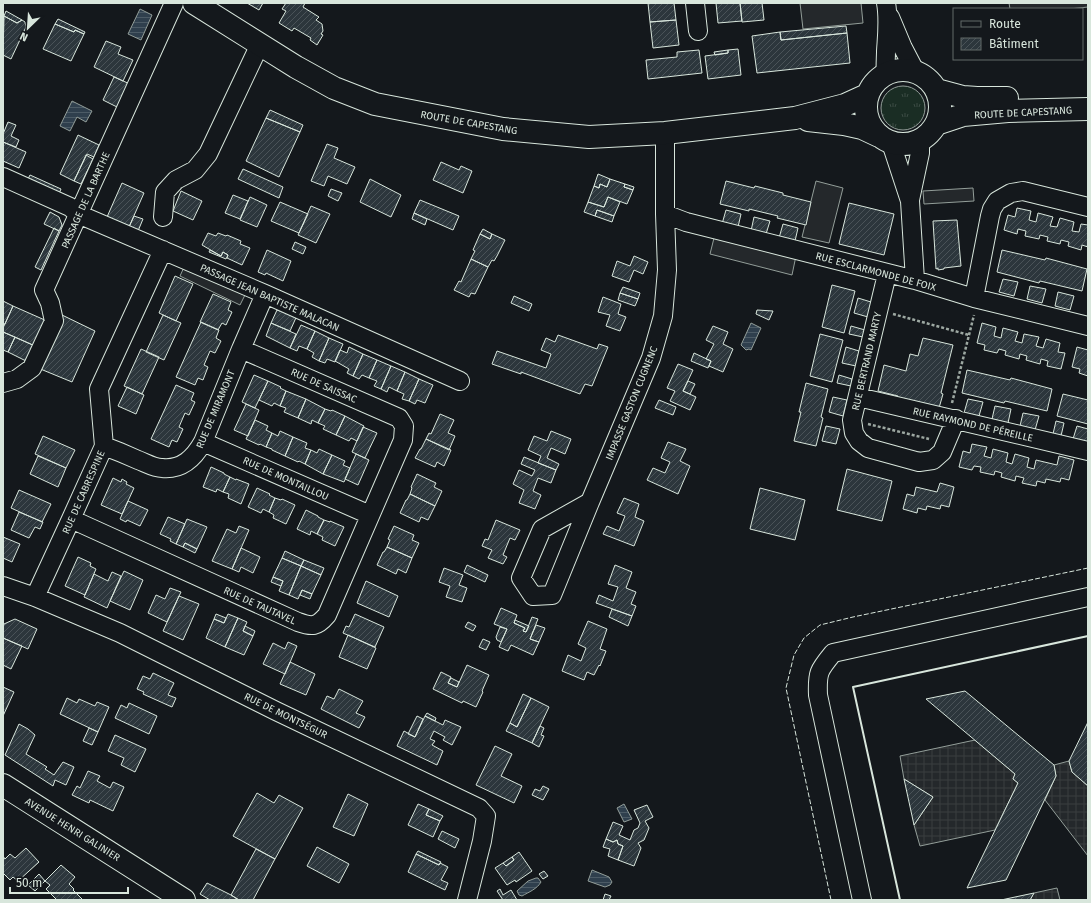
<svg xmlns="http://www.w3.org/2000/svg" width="1091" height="903" viewBox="0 0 1091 903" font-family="'Fira Sans',sans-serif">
  <defs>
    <pattern id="grass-tufts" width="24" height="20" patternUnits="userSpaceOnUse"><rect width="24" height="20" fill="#1a2d24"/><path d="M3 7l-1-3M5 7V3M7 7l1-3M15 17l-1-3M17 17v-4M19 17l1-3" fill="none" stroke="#3b4b43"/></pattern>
    <pattern id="plaza-grid" width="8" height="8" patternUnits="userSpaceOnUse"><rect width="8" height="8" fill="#24282b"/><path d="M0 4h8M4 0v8" fill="none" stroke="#393d3f"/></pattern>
    <pattern id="water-rules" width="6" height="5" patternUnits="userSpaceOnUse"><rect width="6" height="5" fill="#2f3f4d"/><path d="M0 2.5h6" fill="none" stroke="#4c5b66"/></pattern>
    <pattern id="building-hatch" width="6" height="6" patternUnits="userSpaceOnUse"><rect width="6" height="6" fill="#2c363c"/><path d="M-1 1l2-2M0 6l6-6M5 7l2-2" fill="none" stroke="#4a5358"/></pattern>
  </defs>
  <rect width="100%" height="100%" fill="#14181c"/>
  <path fill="url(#grass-tufts)" stroke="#939e99" d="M881 108a22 22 0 1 1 44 0a22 22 0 1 1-44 0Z"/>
  <path fill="#24282b" stroke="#939e99" d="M800,3H861L863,23L803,29Z
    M1009,3H1088V7L1069,9H1010Z
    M816,181L843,188L829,243L802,237Z
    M973,188L974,201L924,204L923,191Z
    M716,230L797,251L792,275L710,254Z
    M185,265L246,293L240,305L180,276Z"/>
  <path fill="url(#plaza-grid)" stroke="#939e99" d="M975,740L1015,774L1013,779L1018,783L995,830L920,846L914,825L933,797L904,779L900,756Z
    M1069,761L1072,772L1088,786V856L1045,800L1056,776L1054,765Z
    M1057,888L1060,900H1030L1034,893Z"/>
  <path fill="url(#water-rules)" stroke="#939e99" d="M140,9L152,15L141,40L128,34Z
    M72,101L92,111L86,122L77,117L70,131L60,126Z
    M751,323L761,328L751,350L749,349L746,350L741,345Z
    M624,804L632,819L624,822L617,808Z
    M592,870L609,877L612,882L610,885L605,887L588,881Z
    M536,878H538L541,882C537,889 529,892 522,896L519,895L517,891L528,881Z"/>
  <path fill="url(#building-hatch)" stroke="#d8e6dc" d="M247,3H263L259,10Z
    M286,3H305L303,7L319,17L316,20L322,24L323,31L321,34L323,35L317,45L310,40L311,38L294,28L292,31L279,23L286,11L282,9Z
    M648,3H674L676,20L650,22Z
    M716,3H740L742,21L718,23Z
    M740,3H762L764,20L742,22Z
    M6,11L22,20L17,23L4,16Z
    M4,16L17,23L22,20L25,22L26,27L11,59L3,55Z
    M58,19L85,32L84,34L75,30L74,32L55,24Z
    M676,20L679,45L653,48L650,22Z
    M55,24L74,32L75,30L84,34L71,61L43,49Z
    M846,26L847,33L781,40L780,32Z
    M780,32L781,40L847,33L850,63L757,73L752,36Z
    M106,41L121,47L118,54L133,60L123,81L94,67Z
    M738,49L741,75L708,79L705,56L728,53V50Z
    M699,50L702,73L648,79L646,60L677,57V52Z
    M728,50V53L715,55L714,52Z
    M114,77L130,84L119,108L103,100Z
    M270,110L303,125L300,132L266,118Z
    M266,118L300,132L279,177L246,161Z
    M8,122L16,125L11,136L19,140L16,147L3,142V134Z
    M78,135L99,145L94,157L87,154L74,181L60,174Z
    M3,142L26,152L19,168L3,161Z
    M327,144L338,148L334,158L355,167L347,184L328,176L324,186L311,181Z
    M86,155L93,159L81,184L74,181Z
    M441,162L459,170L461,166L472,171L463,193L433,180Z
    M243,169L283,187L279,198L238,179Z
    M598,174L610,179L607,187L600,184L599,188L594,186Z
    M30,175L61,189L57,198L26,183Z
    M370,179L401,195L391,217L360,202Z
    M610,179L625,184L624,187L633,190L627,204L608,197L604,207L588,202L594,186L599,188L600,184L607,187Z
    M726,181L754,188L755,186L783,193V195L811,202L806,225L777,218L778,216L749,209V211L720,204Z
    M122,183L144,193L129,227L107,217Z
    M625,184L634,187L633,190L624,187Z
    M331,189L342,193L338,201L328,196Z
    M181,191L202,201L193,220L173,211Z
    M233,195L248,201L240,219L225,213Z
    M250,197L267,205L257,227L240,220Z
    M608,197L620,202L614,216L597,210L595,216L584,212L588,202L604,207Z
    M420,200L459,216L453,230L414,213Z
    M280,202L308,214L299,233L271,221Z
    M849,203L894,214L884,255L839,244Z
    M311,206L330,214L316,243L298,235Z
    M1017,208L1031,211L1029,220L1036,222L1038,213L1053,217L1050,226L1057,227L1060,218L1074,222L1072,231L1079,232L1081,224L1088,225V247L1082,245L1081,250L1068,246L1069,242L1061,240L1060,244L1047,241L1048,237L1040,235L1039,239L1025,236L1026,231L1018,229L1017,234L1004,230L1008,215L1015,217Z
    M597,210L614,216L612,222L595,216Z
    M726,210L741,214L738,227L722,224Z
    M50,212L59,217L62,225L59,231L44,224Z
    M414,213L427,219L425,225L412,219Z
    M134,216L143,219L138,231L129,227Z
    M754,217L770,221L766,234L751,231Z
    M957,220L961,266L944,268V269L938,270V268L936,269L933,221Z
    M783,224L798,228L795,241L779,238Z
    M54,228L59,231L41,270L35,267Z
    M483,229L492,234L490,239L480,234Z
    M208,233L216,236L218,233L226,236L227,235L241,241L240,244L250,248L242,265L227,258L228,255L223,252L221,256L202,245Z
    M480,234L490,239L492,234L505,240L497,256L494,261L492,260L488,267L471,259L475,251L473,250Z
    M295,242L306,247L303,254L292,249Z
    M210,250L221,256L223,252L228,255L226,259L209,252Z
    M267,250L291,261L283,281L266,273L265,275L258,272Z
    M1002,250L1045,260L1046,258L1087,269L1082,291L1040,281L1039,283L997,272Z
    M634,256L648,262L643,274L634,270L629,282L612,276L617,261L630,266Z
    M471,259L488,267L475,294L471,293L469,297L454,290L459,281L461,282Z
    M175,276L193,284L176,321L159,313Z
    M1003,279L1018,282L1014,296L999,292Z
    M832,285L855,291L844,333L822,327Z
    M1030,286L1046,289L1042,303L1027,299Z
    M623,287L640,293L638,299L620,293Z
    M1058,292L1074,296L1070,310L1055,306Z
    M620,293L638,299L635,306L618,300Z
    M213,294L231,302L228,310L232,312L226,325L222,323L218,330L200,322Z
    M514,296L532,304L529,311L511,303Z
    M603,297L621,304L618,314L626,317L620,331L606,326L610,315L598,312Z
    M858,298L871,302L868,317L854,313Z
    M3,301L13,306L5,324H3Z
    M283,304L299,311L290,331L271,323L277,310L280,311Z
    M13,306L47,321L35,346L3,332V328Z
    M757,310L773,311L769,320L756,314Z
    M62,315L95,331L72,382L38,368Z
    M163,315L181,323L164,360L146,352Z
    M201,322L219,330L216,338L221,341L215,353L210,351L204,365L208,367L203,380L198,378L195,385L176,377Z
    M271,323L296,334L290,348L266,336Z
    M982,323L996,327L994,336L1001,338L1003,328L1018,332L1015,341L1022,343L1024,334L1039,337L1036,346L1043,348L1046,339L1060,343L1058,352L1065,353L1061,369L1047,366L1048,361L1041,359L1040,364L1026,360L1027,356L1020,354L1019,359L1005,355L1006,351L999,349L997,353L984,350L985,345L977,343Z
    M301,325L315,331L307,349L299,346L297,351L290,348Z
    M713,326L728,332L723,344L733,349L723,372L709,366L711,361L706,359L714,344L706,340Z
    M851,326L865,330L863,337L849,334Z
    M315,331L329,338L319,361L312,357L314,353L307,349Z
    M3,332L15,337L8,352L3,350Z
    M820,334L843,340L832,382L810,376Z
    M558,335L597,349L599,344L608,347L592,386L585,384L580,394L521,372V374L492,364L497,351L546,368L551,354L541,350L546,338L555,342Z
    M15,337L35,346L28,362L8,352Z
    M329,338L343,344L335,362L327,359L325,363L319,361Z
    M923,338L953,345L941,393L943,394L939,408L897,398L898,396L878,391L884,365L906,371L910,354L918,356Z
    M349,347L363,354L353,376L347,373L349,369L335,361L340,350L347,353Z
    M846,347L859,351L856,366L842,363Z
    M1077,347L1088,350V376L1079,373L1080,369L1072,367Z
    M141,349L159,357L142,394L124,386Z
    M694,353L711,361L708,368L691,361Z
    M363,354L377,360L369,378L362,375L359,379L353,376Z
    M377,360L391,366L381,389L374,386L377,381L369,378Z
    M678,364L693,370L683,391L696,397L690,410L670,401L675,391L667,388Z
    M391,366L405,372L397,391L389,387L387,392L381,389Z
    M967,370L1010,380L1011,378L1052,389L1047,411L1005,401L1004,403L962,393Z
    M405,372L419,379L409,401L402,399L404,394L397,391Z
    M254,375L268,381L255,408L242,402Z
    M839,375L852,379L851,386L837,383Z
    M419,379L433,385L425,403L417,400L415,404L409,401Z
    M268,381L281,387L280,388L286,391L280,406L274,403L272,406L259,400Z
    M688,381L695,384L690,394L683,391Z
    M806,383L828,389L821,417L823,418L816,446L794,441L801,412H799Z
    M176,385L194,393L191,400L195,402L189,415L185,413L179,427L183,429L177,442L172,440L169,447L151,439Z
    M127,387L144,395L136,414L118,406Z
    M286,391L306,399L298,418L284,412L286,408L280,406Z
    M1063,394L1088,400V424L1057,416Z
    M833,397L847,400L843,416L829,412Z
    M306,399L325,409L318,423L312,420L311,424L298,418Z
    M968,399L983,402L979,416L964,413Z
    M659,400L676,407L673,415L655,408Z
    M246,404L259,410L248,436L234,430Z
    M995,406L1011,409L1008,423L992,419Z
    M325,409L331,411L332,410L345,416L336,435L323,429L325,426L318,423Z
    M1023,413L1039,416L1035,430L1020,426Z
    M440,414L454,420L448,433L455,436L449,450L426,439L429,433L431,434Z
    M345,416L364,426L357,441L351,438L349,441L336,435Z
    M255,420L268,426L266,430L272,433L266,447L260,444L259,445L246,439Z
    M1056,421L1064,423L1061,436L1053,434Z
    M826,426L840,429L836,444L822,441Z
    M1077,426L1088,429V443L1073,439Z
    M363,427L377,433L365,458L352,452Z
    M280,431L293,437L285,456L272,450V449L266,447L272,433L278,436Z
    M551,431L571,439L565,454L551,448L547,458L559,464L556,470L538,463L541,456L528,450L534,436L547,441Z
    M43,436L75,450L66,468L35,454Z
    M293,437L307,443L305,448L311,450L305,464L299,461L298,462L285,456Z
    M426,439L451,450L444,466L437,462L435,467L415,458L420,449H421Z
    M668,442L686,449L680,461L690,466L678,494L647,480L653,468L665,473L670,462L661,458Z
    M972,444L987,447L984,456L991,458L993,449L1008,453L1006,462L1012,464L1015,454L1029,458L1027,467L1034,469L1036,460L1057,465L1059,456L1074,460L1069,480L1061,478L1060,482L1046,479L1045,483L1037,481L1036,486L1022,483L1024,478L1016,476L1015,481L1001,477L1002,473L995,471L994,475L980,472L981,467L974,466L972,470L959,467L963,451L970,453Z
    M319,449L332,455L323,474L305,464L311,450L317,453Z
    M356,454L369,460L358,485L345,479Z
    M332,455L345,461L343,465L350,468L344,482L323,474Z
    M38,456L66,468L58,487L30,474Z
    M524,457L556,470L551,483L538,478L533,491L541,495L535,509L519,503L524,490L513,484L519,470L532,476L535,470L521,464Z
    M211,467L224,473V474L230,477L223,492L217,489L216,492L203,487Z
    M847,469L892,481L882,521L837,510Z
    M417,474L436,483L434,487L442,491L435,506L410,494L412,488L411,487Z
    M230,477L236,480V479L249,484L241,504L228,498L229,494L223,492Z
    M113,478L121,482L122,479L127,482L126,484L134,488L122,514L101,505Z
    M940,483L954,487L949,507L941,505L940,509L927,506L926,510L918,508L917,513L903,509L907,494L914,496L916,487L937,492Z
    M257,488L270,494L269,495L275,498L269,512L263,509L261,513L248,507Z
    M760,488L805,500L795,540L750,529Z
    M19,490L51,504L42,522L11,508Z
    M410,494L435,506L428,520L421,517L419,522L400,513L406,500H407Z
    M275,498L281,500L282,499L295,505L286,524L273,518L274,515L269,512Z
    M624,498L639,504L635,517L644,521L634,546L603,534L607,526L619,531L625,516L617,513Z
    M128,501L148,510L140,526L127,520L126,522L120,519Z
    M306,510L318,516V517L324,520L317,534L311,531L310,535L297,529Z
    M19,512L43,522L40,529L35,527L29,538L11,530Z
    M168,517L185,524L176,544L170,541L171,539L160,534Z
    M187,519L207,527L197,549L185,543L183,547L176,544Z
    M324,520L330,522V521L344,527L335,546L322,540L323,537L317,534Z
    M496,520L520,530L515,540L510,538L503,555L507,557L503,564L488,558L492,550L482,546L485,539L488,540Z
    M239,526L249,530L232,569L212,561L227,529L236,533Z
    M394,526L414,535L412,540L419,543L412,558L387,547L390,540L388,539Z
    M3,537L20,544L12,562L3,558Z
    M185,543L197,549L195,553L183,547Z
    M387,547L412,558L406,573L398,569L396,574L377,565L383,552H384Z
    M241,548L260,557L253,573L241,567L239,572L232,569Z
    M285,551L304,560L301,566L282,558Z
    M78,557L91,563L90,566L96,569L85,595L65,586Z
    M282,558L301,566L289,595L279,591L283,581L273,577Z
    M304,560L324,568L321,575L301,566Z
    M467,565L488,575L485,582L464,572Z
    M615,565L632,572L626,588L636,592L631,604L636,606L632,616L596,603L599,595L613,601L618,587L608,584Z
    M301,566L321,575L312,594L302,590L298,599L289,595Z
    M444,568L463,575L459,585L467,588L462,602L446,597L450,586L439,582Z
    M124,571L143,580L130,610L110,601Z
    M112,572L121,576L107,608L84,597L94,574L108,581Z
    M273,577L283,581L281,586L271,582Z
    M366,581L398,596L389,617L357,603Z
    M170,588L181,592L167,622L148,613L156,595L165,599Z
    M302,590L312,594L310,599L300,595Z
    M179,596L199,604L183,640L163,631Z
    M501,608L517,615L514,623L525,628L523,631L526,632L532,617L538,619L530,639L539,642L533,655L511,645L508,651L499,647L507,629L494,624Z
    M612,609L632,616L628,626L609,617Z
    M216,614L226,618L224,623L214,619Z
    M228,614L238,618L225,647L206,638L214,619L224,623Z
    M355,614L384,627L375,647L343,633L346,626L349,627Z
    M238,618L247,622L243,631L253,636L244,655L225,647Z
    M15,619L37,629L28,649L3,638V627L4,624Z
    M515,620L529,626L526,632L523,631L525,628L514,623Z
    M588,621L607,629L600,649L606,651L600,666L599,665L594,675L587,672L584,680L562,671L568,655L581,661L586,648L578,644Z
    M468,622L476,626L473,631L465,627Z
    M536,625L545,628L539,642L530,639Z
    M245,626L255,631L253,636L243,631Z
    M500,627L507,629L501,642L497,640L496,637Z
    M348,635L376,648L367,669L339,657Z
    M3,638L22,646L11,669L3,665Z
    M483,639L490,642L486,650L479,647Z
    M288,642L297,646L285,674L263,664L273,643L285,649Z
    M290,662L315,674L306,695L280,684Z
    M467,665L489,675L482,691L483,692L476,707L463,701L462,703L433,689L441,672L451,677L448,683L457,687Z
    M153,673L174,683L168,695L176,698L172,707L143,694L144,692L137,689L143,676L150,679Z
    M451,678L459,682L457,687L448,683Z
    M3,687L14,692L3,716Z
    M339,689L363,701L356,713L365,717L359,728L321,709L327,696L334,699Z
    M965,691L1054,765L1056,776L1006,880L967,888L1018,783L1013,779L1015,774L926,699Z
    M523,694L531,698L517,727L510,723Z
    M67,698L77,703L79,699L95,706L97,702L109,707L98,732L60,714Z
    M531,698L549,707L532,743L506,731L510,723L517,727Z
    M129,703L157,716L149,734L115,718L121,705L127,708Z
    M427,713L436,718L435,721L425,716Z
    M417,716L423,719L415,737L408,734Z
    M425,716L443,725L445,720L461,727L452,745L443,740L445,737L434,731L430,739L435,741L432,745L443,751L437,765L397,746L404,731L415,737Z
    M1088,722V786L1072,772L1069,761Z
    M19,724L28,729L35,735L26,754L47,767L45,769L54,775L63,762L74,767L66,785L55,780L53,786L5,755Z
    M540,726L544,728L541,735L544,736L539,747L532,743Z
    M89,728L98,732L92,745L83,741Z
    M115,735L146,749L135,772L121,765L124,758L108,751Z
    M495,746L512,754L501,776L522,786L514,803L476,785Z
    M88,771L100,776L97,781L110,788L113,782L124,787L113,811L90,800L89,803L72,795L77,786L80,788Z
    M904,779L933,797L914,825Z
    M543,786L549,789L543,800L532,795L535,789L540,791Z
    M257,793L274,803L279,795L303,808L275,859L233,836Z
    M348,794L368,804L354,836L333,827Z
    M418,804L429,809L426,815L440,821L433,837L408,825Z
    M647,805L653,817L645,821L649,828L644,840L638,843L641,848L634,866L618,860L623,846L618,844L617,840L613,842L606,839L613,822L623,826L619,835L630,840L634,830L638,828L640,823L634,810Z
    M429,809L443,816L440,821L426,815Z
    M442,831L459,839L455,848L438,839Z
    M606,839L613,842L617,840L618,844L623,846L618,860L608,856L610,849L603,847Z
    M317,847L349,864L339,883L307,866Z
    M26,848L39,862L18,881L13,877L10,880L3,873V856L5,859L10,854L15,858Z
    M256,849L275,859L253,900H239L231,895Z
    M418,851L441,862L439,865L416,854Z
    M519,852L532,871L516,882L515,880L507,885L495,868L503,863L506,866L514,860L512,857Z
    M416,854L439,865L440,863L448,867L441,880L448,883L445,890L408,872Z
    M512,857L514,860L506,866L503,863Z
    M61,865L75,877L69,884L74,889L73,890L83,900H57L46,889L50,885L45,881Z
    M544,871L548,876L543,879L539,874Z
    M39,874L45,881L35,891L28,885Z
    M207,883L231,895L239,900H210L200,894Z
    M500,889L503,895L511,890L517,900H503L497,891Z
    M1034,893L1030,900H1001Z
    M605,894L611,896L609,900H603Z"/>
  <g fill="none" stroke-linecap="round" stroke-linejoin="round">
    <defs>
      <path id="minor" d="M695,3L698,31
        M890,17L903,48L915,71
        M886,74C885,66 886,59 886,51C887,35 889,19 886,3
        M891,143L910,201L915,280
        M3,177L70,207L78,214L265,294L460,381
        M910,200L920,153V141
        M665,214L686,222L915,280L974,298L1088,326
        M163,217L165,192L176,180L195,170L208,154L260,44
        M887,274L852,420L854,433L859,441L868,448L919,462L933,460L942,452L956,419
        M974,298L990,216L992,209L997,201L1011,193L1023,191L1088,207
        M3,383L17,379L32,368L54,321L50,303L44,290L174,3
        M858,397L1088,451
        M203,442L370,515
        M104,446C115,450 127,455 138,460C146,463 154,468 162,468C182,470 194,458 203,442L241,349L265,294
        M590,502L552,595L533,596L521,578L542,529L590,502L651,358L663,316L667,270L665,214V133
        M71,519L298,622C312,627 317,627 327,615L403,440L404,426L399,418L241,349
        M3,586L35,597L120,633L276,711L479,808L486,816L482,841L467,900
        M35,597L71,519L104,446L99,389L163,250
        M862,900L818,695C817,672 819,670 833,653L1088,597"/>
      <path id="major" d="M194,3L296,67L334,88L375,104L503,129L589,137L665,133L795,118L845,105L867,95
        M866 107a37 37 0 1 1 74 0a37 37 0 1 1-74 0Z
        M937,90L963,97L977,98H1007
        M808,120L844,124L862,128L879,136
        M936,124L963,115L1008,111L1088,109
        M3,785L184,900"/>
    </defs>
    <use href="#minor" stroke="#d8e6dc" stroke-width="20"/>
    <use href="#major" stroke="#d8e6dc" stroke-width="24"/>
    <path stroke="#9da8a2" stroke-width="2.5" stroke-dasharray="3 2" stroke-linecap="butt" d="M893,314L969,335
      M952,403L974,315
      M868,424L929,439"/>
    <use href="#minor" stroke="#14181c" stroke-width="18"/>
    <use href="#major" stroke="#14181c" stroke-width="22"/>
    <path stroke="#d8e6dc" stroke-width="1" stroke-dasharray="5 2" stroke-linecap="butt" d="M831,900L786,688L794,655L804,638L820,625L853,617L1088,568"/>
    <path stroke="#d8e6dc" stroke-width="2" d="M900,900L853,687L1088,636"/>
  </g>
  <g text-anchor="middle" stroke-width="3" stroke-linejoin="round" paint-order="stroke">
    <g font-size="10" fill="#d8e6dc" stroke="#14181c">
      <text transform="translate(1023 112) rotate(-3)" y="4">ROUTE DE CAPESTANG</text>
      <text transform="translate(469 122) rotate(10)" y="4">ROUTE DE CAPESTANG</text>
      <text transform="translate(85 200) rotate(-66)" y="4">PASSAGE DE LA BARTHE</text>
      <text transform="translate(876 271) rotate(15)" y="4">RUE ESCLARMONDE DE FOIX</text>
      <text transform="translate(270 297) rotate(24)" y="4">PASSAGE JEAN BAPTISTE MALACAN</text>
      <text transform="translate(866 361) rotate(-77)" y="4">RUE BERTRAND MARTY</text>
      <text transform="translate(324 385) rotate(24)" y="4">RUE DE SAISSAC</text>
      <text transform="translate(631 403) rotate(-68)" y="4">IMPASSE GASTON CUGNENC</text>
      <text transform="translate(215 409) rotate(-67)" y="4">RUE DE MIRAMONT</text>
      <text transform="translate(973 424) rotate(13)" y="4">RUE RAYMOND DE PÉREILLE</text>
      <text transform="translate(286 478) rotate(24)" y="4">RUE DE MONTAILLOU</text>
      <text transform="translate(83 492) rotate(-66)" y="4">RUE DE CABRESPINE</text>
      <text transform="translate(260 605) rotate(24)" y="4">RUE DE TAUTAVEL</text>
      <text transform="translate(286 715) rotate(26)" y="4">RUE DE MONTSÉGUR</text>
      <text transform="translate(73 829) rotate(32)" y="4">AVENUE HENRI GALINIER</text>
    </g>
  </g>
  <rect width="1091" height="903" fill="none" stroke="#d8e6dc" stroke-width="8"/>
  <rect x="953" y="8" width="130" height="52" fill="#14181c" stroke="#626a69"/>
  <rect x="961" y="21" width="20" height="6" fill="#14181c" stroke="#626a69"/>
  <text x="989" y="28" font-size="12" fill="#d8e6dc">Route</text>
  <rect x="961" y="38" width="20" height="12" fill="url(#building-hatch)" stroke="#626a69"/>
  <text x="989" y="48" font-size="12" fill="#d8e6dc">Bâtiment</text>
  <g transform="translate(28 28) rotate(205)" stroke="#14181c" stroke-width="3" paint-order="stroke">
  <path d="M0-3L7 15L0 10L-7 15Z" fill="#d8e6dc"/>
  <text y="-6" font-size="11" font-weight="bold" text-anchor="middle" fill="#d8e6dc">N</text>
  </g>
  <path d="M10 887v6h118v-6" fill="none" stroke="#d8e6dc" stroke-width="2"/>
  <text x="16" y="887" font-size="12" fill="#d8e6dc" stroke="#14181c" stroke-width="3" paint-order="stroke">50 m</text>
</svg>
